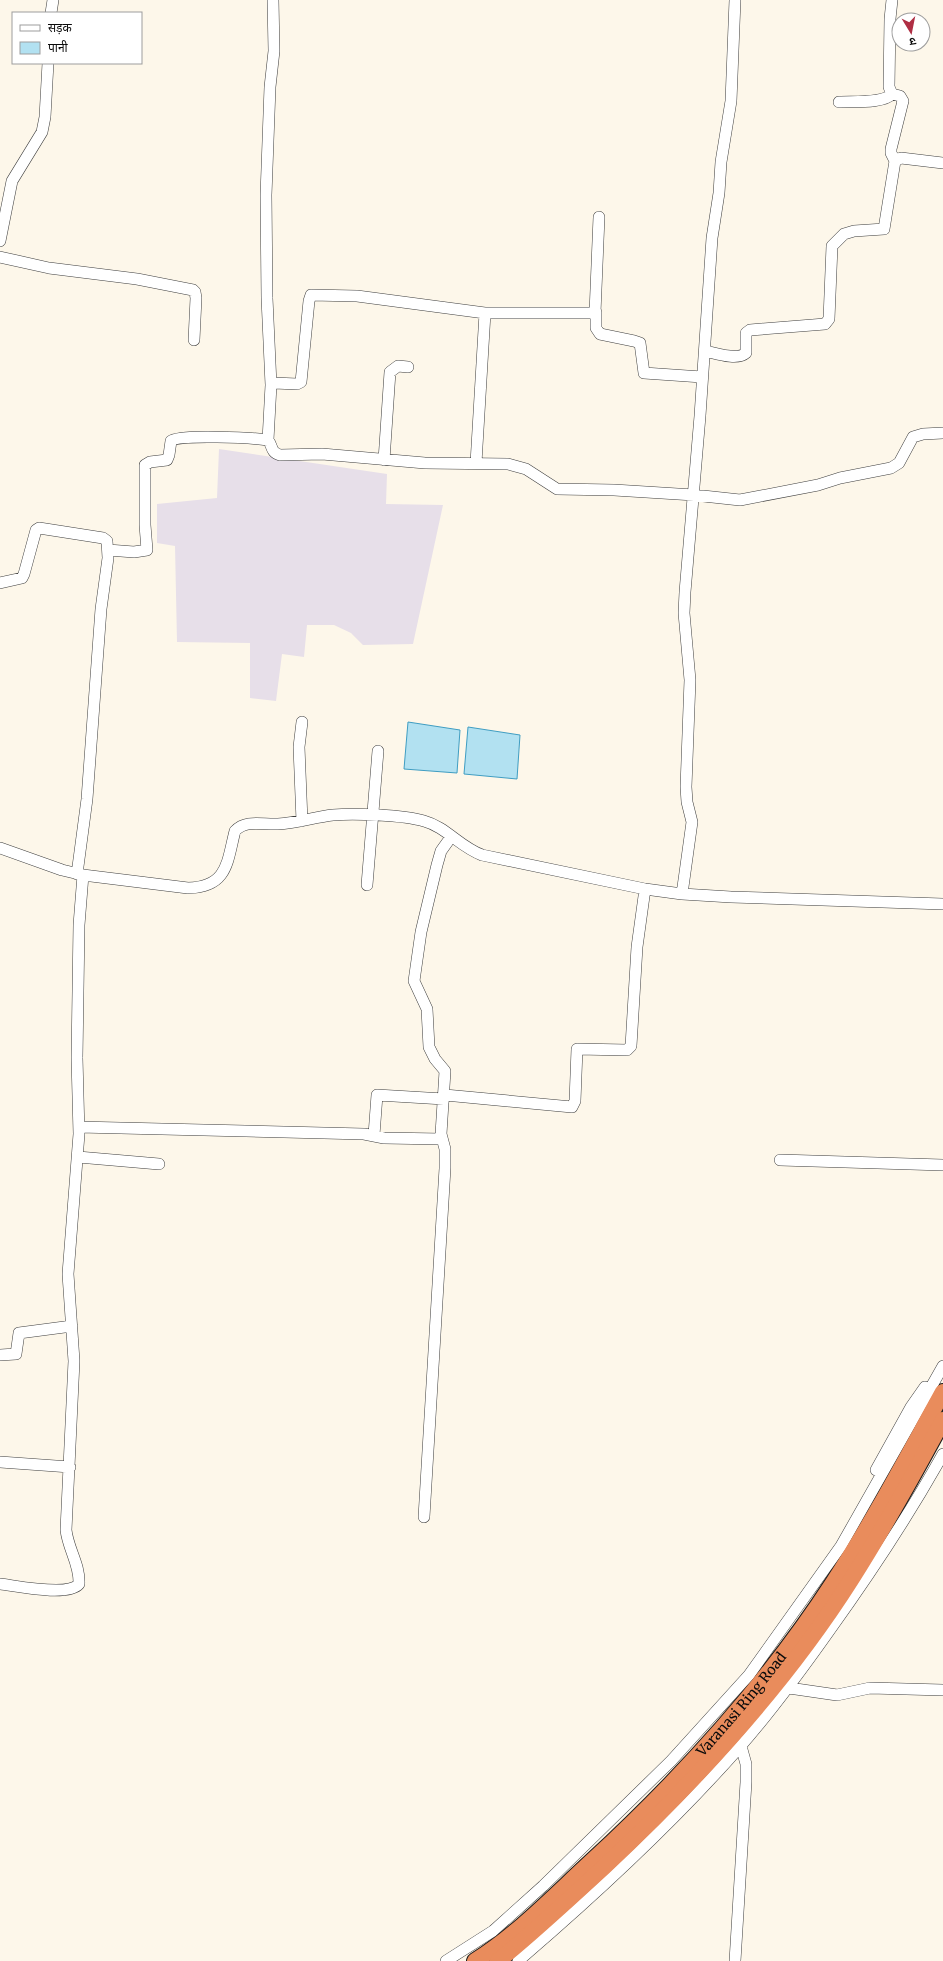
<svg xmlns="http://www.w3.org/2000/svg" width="943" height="1961" viewBox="0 0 943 1961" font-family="Merriweather,'Noto Sans Devanagari',serif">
  <rect width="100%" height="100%" fill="#fdf7ea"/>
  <path fill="#e7dfe9" d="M219,449L387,474L386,504L443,505L413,644L363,645L351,633L334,625H307L304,657L282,654L276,701L250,698V643L177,642L175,546L157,543V504L217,498Z"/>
  <path fill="#b2e1f1" stroke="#3f9dc2" d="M408,722L460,730L457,773L404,769Z
    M468,727L520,735L517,779L464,774Z"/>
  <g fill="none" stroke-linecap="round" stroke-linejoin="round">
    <defs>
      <path id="minor" d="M892,0L890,19L889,87L892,94L900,96L903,101L891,149V153L895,161
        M51,13L53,0
        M839,102C852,101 883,104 892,94
        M0,241L12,181L42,132L45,117L48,63
        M0,257L49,268L137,279L193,290L195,292L196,298L194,340
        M596,312V328L600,334L634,341L640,343L644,373L702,377
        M705,351C715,353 737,361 746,353V333L750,330L825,324L829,319L832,246L844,234L854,231L884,229L895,161L901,158L943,163
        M271,385L267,298L266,195L270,87L274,51L273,0
        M268,440L271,385L274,383L297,384L301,382L309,301L311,295L357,296L485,313H595L599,217
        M384,460L390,372L398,366L408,367
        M476,463L485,313
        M108,550L134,552L147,550L145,525V465L150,462L167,460L169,455L171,441C179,434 254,438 268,440C273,446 270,452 280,455L322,454L425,463L508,464L526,469L557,489L614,490L694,495L740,500L818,485L840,478L891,468L899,463L913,437L923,434L943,433
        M0,583L22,578L24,574L36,530L39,528L103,538L107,541L108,558L101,609L87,799L77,874
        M302,821L299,747L302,722
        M0,848L62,870L83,875L188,888C228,887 227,862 235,831C246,819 263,825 278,824C297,823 315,817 333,815C353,813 404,815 424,821C446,827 460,847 482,855L645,889L682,894L731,897L943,904
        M367,885L378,751
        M682,894L692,822L687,802L686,787L690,680L684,613L685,592L700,416L712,238L719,193L721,162L731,101L735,0
        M445,1095L572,1107L575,1101L577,1049L627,1050L631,1046L637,947L645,889
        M79,1127L364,1134L384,1138L441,1139
        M374,1135L377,1095L444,1099
        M78,1157L159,1164
        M780,1160L943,1165
        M0,1355L16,1354L19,1333L72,1326
        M0,1462L70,1467
        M876,1470L911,1407L925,1387
        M424,1517L445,1168V1149L441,1134L445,1071L435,1059L429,1047L427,1009L414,981L421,932L437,865L441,851L451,837
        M0,1584C17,1586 68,1597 79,1584C80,1564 68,1549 66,1530L74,1361L68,1274L79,1134L77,1058L79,925L83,875
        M789,1688L837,1695L870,1688L943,1690
        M446,1961L493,1931L543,1886L671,1761L749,1675L841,1546L943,1366
        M518,1961C595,1895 670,1826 737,1750C771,1712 800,1672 829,1631C870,1574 909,1515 943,1454
        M735,1961L746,1782V1764L741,1746"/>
      <g id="highway">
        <path id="s1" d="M475,1961C518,1934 554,1896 591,1862C681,1779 766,1686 833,1583C873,1522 907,1457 943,1392"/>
        <path d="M498,1961C535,1931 569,1899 604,1867C696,1781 783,1687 851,1580C884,1528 914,1474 943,1420"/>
      </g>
    </defs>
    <use href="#minor" stroke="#3e3e3e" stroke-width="12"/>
    <use href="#highway" stroke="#1c1c1c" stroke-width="18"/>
    <use href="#minor" stroke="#fff" stroke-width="11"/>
    <use href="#highway" stroke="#e98c5c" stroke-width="16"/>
  </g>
  <g text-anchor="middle" stroke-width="4" stroke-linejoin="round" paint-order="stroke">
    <g font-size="14" fill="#0b0b0b" stroke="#fff">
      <text dy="5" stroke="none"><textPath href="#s1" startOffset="371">Varanasi Ring Road</textPath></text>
    </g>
  </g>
  <rect x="12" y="12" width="130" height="52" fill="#ffffff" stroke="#9d9d9d"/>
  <rect x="20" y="25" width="20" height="6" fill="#ffffff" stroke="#9d9d9d"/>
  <text x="48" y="32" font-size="12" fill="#0b0b0b">सड़क</text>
  <rect x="20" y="42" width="20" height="12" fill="#b2e1f1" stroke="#9d9d9d"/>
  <text x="48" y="52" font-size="12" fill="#0b0b0b">पानी</text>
  <g transform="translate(911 32) rotate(170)"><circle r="19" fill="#ffffff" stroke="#9d9d9d"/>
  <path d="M0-3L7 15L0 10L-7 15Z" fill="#af2e43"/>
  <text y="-6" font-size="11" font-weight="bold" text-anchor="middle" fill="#0b0b0b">उ</text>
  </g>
</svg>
